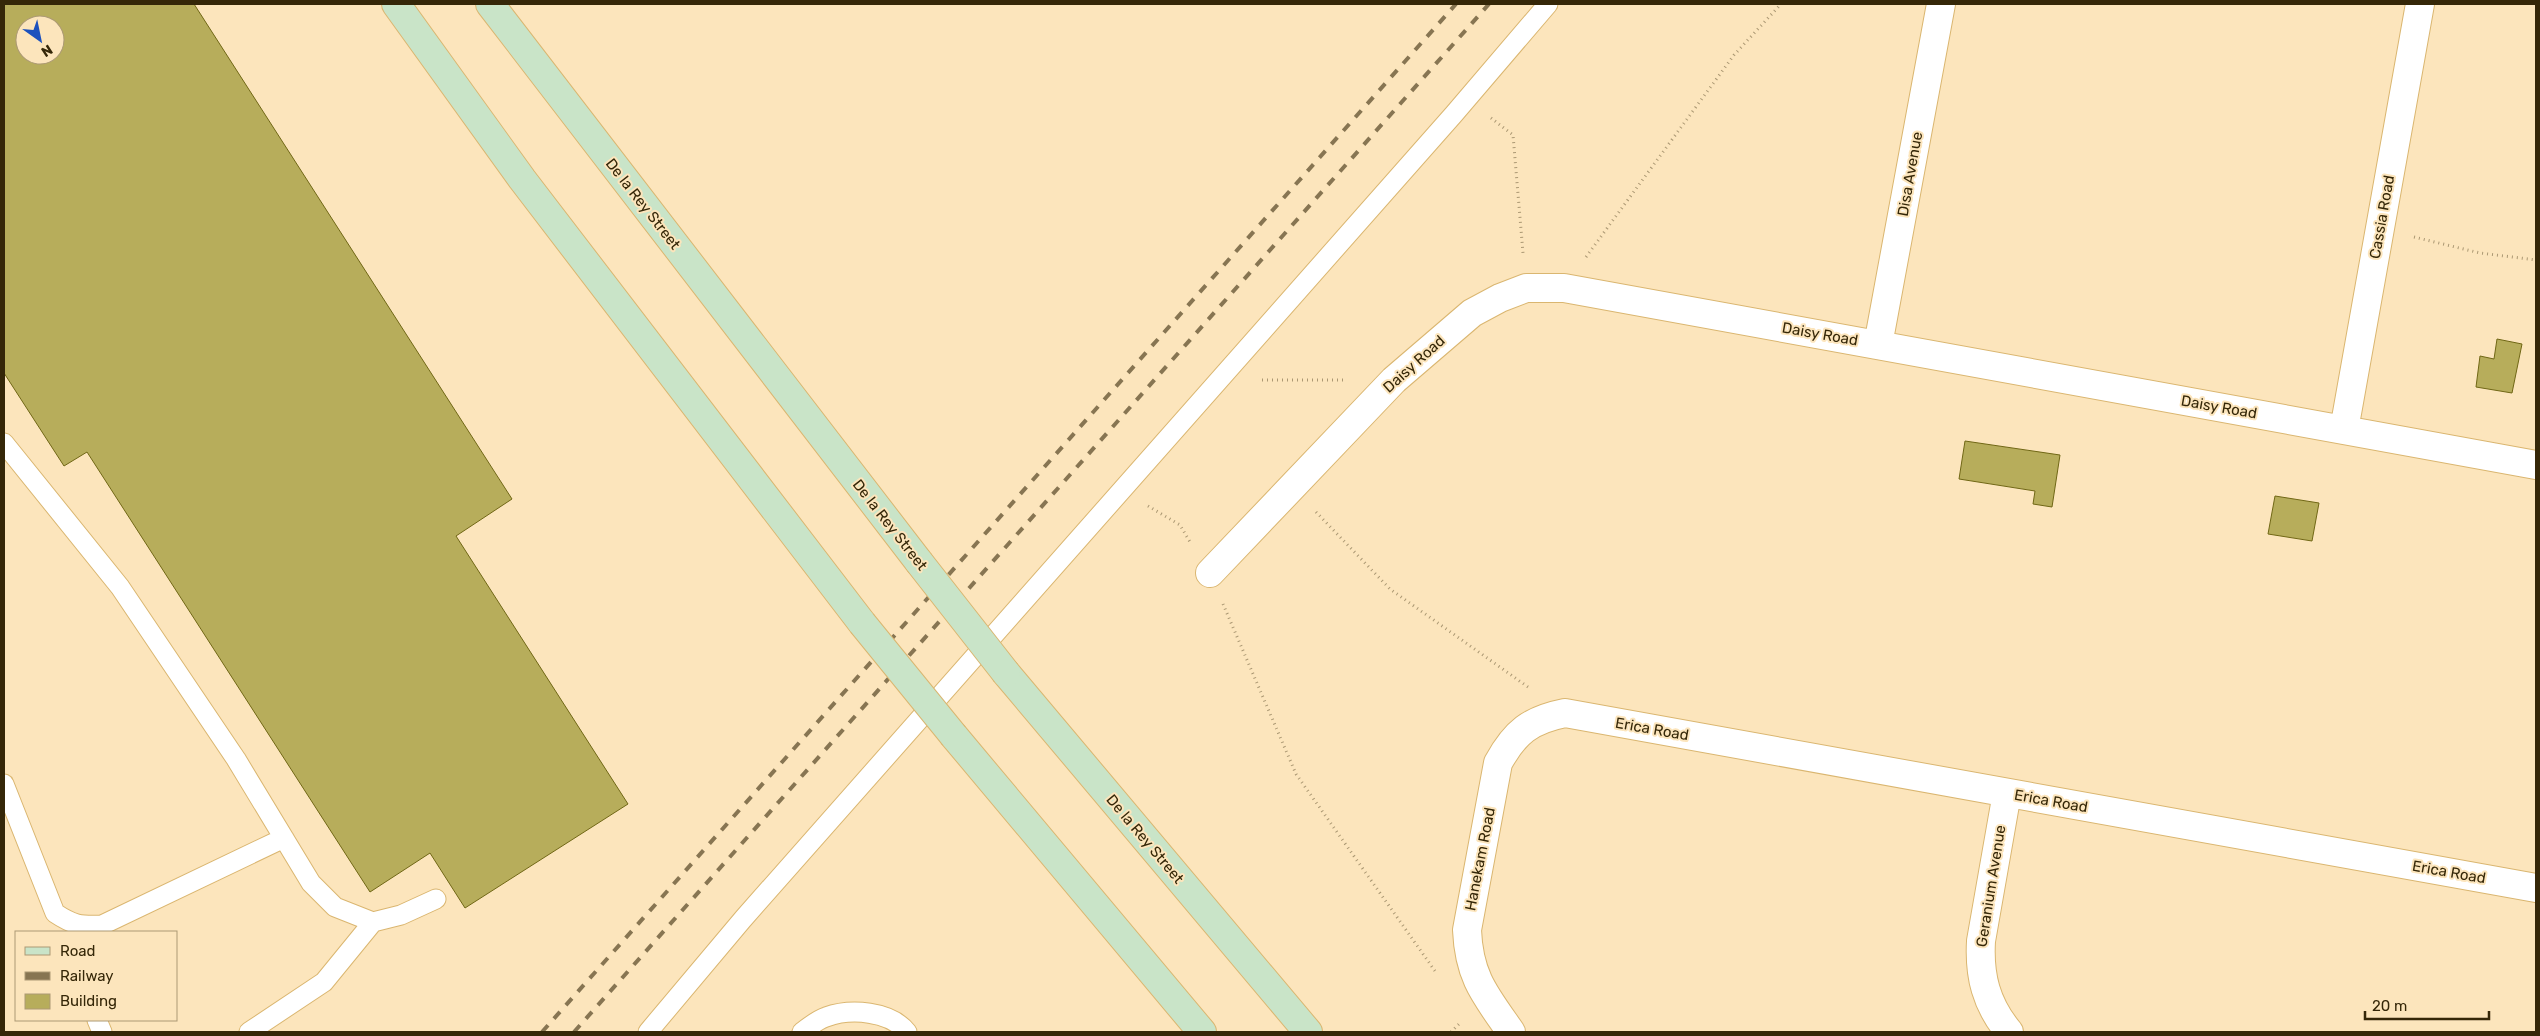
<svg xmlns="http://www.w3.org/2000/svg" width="2540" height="1036" viewBox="0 0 2540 1036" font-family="Rubik,sans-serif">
  <rect width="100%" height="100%" fill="#fce5bc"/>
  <path fill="#b7ad5b" stroke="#706715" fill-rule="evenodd" d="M4,4H194L512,499L456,536L628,804L465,908L430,853L370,892L87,452L64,466L4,373ZM25,25H55V55H25Z
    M2497,339L2522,344L2512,393L2476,387L2480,356L2494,359Z
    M1965,441L2060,455L2052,507L2033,504L2035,491L1959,479Z
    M2275,496L2319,503L2312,541L2268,534Z"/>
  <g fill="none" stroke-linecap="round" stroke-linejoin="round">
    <defs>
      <path id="lane" d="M4,443L120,587L236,759L311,883L335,907L373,922L401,915L436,899
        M4,784L55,913C73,925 80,926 102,925L284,838
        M97,1020L102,1032
        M249,1032L324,982L373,922
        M648,1032L743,919L1454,114L1548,4
        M802,1032C809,1027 817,1020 826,1017C851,1008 890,1011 907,1032"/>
      <path id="street" d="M1878,345L1941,4
        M2344,430L2420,4
        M1210,573L1394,380L1472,313L1500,298L1526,288H1564L2536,465
        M2007,793L1981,941C1979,976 1986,1004 2009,1032
        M1511,1032C1485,995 1469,977 1467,930L1498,763C1515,732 1530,720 1565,713L2536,888"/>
      <path id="secondary" d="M396,4L522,179L862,623
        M490,4L919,562
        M1006,673L1308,1032
        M954,736L1202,1032"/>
    </defs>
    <use href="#lane" stroke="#dab670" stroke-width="21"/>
    <use href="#street" stroke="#dab670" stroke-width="30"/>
    <use href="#secondary" stroke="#dab670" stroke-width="30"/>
    <path stroke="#ab9873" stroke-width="3" stroke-dasharray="1 4" stroke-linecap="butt" d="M1491,118L1513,135L1523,253
      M2414,237L2480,253L2536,260
      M1586,257L1734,55L1781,4
      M1262,380H1343
      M1148,506L1180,525L1190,542
      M1316,512L1390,589L1528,687
      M1223,604L1296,774L1435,971
      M1451,1032L1461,1022"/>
    <use href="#lane" stroke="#fff" stroke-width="19"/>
    <use href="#street" stroke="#fff" stroke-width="28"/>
    <use href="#secondary" stroke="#c9e4c8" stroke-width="28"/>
    <path stroke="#877552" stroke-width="4" stroke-dasharray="9 9" stroke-linecap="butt" d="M542,1032L1456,4
      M574,1032L1489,4"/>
    <defs>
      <path id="secondary-bridge" d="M919,562L1006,673
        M862,623L954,736"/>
    </defs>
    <use href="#secondary-bridge" stroke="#dab670" stroke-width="30" stroke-linecap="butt"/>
    <use href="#secondary-bridge" stroke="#c9e4c8" stroke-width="28"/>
  </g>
  <g text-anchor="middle" stroke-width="4" stroke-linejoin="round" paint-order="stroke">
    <g font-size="15" fill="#352708" stroke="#fce5bc">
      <text transform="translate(1910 174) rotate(-80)" y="5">Disa Avenue</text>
      <text transform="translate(643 204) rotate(52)" y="5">De la Rey Street</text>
      <text transform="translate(2382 217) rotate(-80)" y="5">Cassia Road</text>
      <text transform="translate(1820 334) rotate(10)" y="5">Daisy Road</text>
      <text transform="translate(1414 364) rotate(-42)" y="5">Daisy Road</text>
      <text transform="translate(2219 407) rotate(10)" y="5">Daisy Road</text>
      <text transform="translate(890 525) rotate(52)" y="5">De la Rey Street</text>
      <text transform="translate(1652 729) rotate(10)" y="5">Erica Road</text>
      <text transform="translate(2051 801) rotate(10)" y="5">Erica Road</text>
      <text transform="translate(1145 839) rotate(50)" y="5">De la Rey Street</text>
      <text transform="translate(1480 859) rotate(-79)" y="5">Hanekam Road</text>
      <text transform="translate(2449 872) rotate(10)" y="5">Erica Road</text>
      <text transform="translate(1991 886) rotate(-81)" y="5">Geranium Avenue</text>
    </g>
  </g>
  <rect width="2540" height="1036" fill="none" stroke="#352708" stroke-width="10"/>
  <rect x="15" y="931" width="162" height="90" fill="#fce5bc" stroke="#ac9974"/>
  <rect x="25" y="947" width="25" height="8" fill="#c9e4c8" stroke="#ac9974"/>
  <text x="60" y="956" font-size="15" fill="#352708">Road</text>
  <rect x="25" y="972" width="25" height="8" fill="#877552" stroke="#ac9974"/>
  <text x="60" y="981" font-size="15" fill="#352708">Railway</text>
  <rect x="25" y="994" width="25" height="15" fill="#b7ad5b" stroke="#ac9974"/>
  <text x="60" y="1006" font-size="15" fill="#352708">Building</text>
  <g transform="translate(40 40) rotate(147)"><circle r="24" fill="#fce5bc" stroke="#ac9974"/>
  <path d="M0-4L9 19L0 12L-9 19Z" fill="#1c51bd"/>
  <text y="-8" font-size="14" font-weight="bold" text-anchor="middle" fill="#352708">N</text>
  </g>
  <path d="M2365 1011v8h124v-8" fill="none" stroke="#352708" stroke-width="2.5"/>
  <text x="2372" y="1011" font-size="15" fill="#352708" stroke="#fce5bc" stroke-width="4" paint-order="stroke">20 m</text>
</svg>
